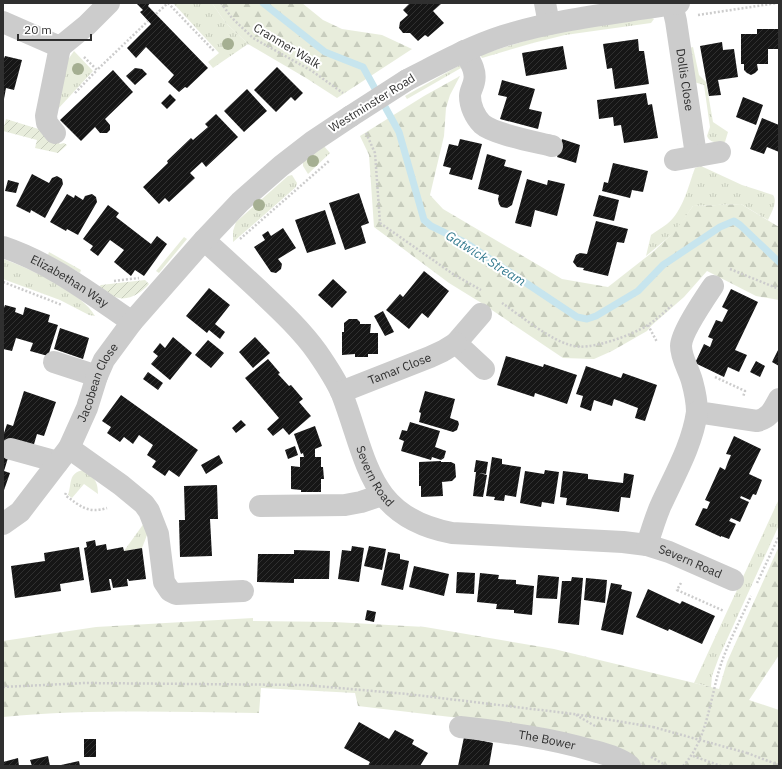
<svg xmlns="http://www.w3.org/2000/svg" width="782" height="769" viewBox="0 0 782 769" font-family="'IBM Plex Sans',sans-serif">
  <defs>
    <pattern id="grass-tufts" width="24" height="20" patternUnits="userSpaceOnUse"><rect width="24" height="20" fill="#e8eddc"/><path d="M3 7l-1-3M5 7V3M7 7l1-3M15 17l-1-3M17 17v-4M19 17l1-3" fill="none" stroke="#c7ccbd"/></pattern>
    <pattern id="forest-firs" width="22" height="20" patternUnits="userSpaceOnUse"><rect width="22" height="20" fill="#e8eddc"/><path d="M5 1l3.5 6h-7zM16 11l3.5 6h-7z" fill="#c7ccbd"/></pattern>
    <pattern id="garden-furrows" width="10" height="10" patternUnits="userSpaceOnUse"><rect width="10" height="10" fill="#e8eddc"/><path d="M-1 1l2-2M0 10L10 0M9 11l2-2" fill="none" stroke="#c7ccbd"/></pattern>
    <pattern id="building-hatch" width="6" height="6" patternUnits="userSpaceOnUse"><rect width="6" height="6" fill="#161616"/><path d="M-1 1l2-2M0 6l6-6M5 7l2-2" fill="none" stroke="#303030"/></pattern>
  </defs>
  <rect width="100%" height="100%" fill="#fff"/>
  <path fill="url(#grass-tufts)" d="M173,3H212L225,22L248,44L213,68L208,62L219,53Z
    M650,17L654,19L651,23L565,35L533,43L482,58L480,55L531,39L565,31Z
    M693,47L699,75L706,82L713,122L728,132L725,142C717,143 710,143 707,136L710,127L704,85L694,82L689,48Z
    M74,51L93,71L57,110L67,61Z
    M460,65L461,68L407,99L405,96Z
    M323,145L330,153L308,174L303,166V160Z
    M701,166L742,185L773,195C778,202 771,213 768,220L741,204L693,206L676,231L646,256L651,235C656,231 662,228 667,224C683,211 688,187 695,168Z
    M292,175L297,183L296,187L233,242V231L236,222L288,176Z
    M184,237L187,239L159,273L156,271Z
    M49,252L81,270L80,273L48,255Z
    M3,259C27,267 83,293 95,316L89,315L60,300L3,279Z
    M83,470C93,478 98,479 98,494L84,484L72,498L68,495C72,484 68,473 83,470Z
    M779,499V525L719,657L712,676L711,687L694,683Z
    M147,519L149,530L142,548L124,551Z"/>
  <path fill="url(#forest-firs)" d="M212,3H302L323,20L342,29L382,35L412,49L337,98L306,78L248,44L225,22Z
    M460,76L450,95L446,108L444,136L430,195L443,209L562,279L608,287L654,251L675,231L693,206L741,204L779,227V300L756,296L707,271L684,297L652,325L647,331L612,351L594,359L563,358L483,304L449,283L374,227L369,155L360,136L424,96Z
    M779,546V655L749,700L779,710V766H643L633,757L543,728L358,706L355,693L261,688L259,713C174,712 88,709 3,717V641L96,627L253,618V621L334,622L425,627L554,649L719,689L727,662Z"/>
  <path fill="url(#garden-furrows)" d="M6,119L45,131L60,144L64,143L67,145L58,153L35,148L37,140L3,131Z
    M145,280L149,284C141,293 128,302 115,297C109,295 103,291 97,288L101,285Z"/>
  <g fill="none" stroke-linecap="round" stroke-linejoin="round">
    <path stroke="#c7e5ee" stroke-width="7" d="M263,3L325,52L363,67L399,132L424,220L431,226L466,243L577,317L587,319L596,316L638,291L663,265L720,227L734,221L740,225L779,262"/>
  </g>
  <path fill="url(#building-hatch)" d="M136,3H150L148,6L208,68L187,88L185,87L179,92L168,82L174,75L146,47L136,58L127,48L151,24L140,12L143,10Z
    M410,3H442L433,11L444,23L428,37L425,35L418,41L410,33H403L399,28L400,22L408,15L403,10Z
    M757,29H778V49H768V64H757L758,70L755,73L751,75L747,73L744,70V64H741V34H757Z
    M638,39L639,51H644L649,84L615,89L612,68L607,69L603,44Z
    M722,42L723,50L734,49L738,77L718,80L721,95L709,96L700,46Z
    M563,46L567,69L526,76L522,53Z
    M5,56L22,60L14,90L6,88L4,99L3,61Z
    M277,67L303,93L295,101L291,97L276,112L254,90Z
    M135,68L142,69L147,74L135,85L126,76Z
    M113,70L133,92L105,119L110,125V130L107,133H100L95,127L81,141L60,120Z
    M502,80L535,89L529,109L542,112L538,129L500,119L507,97L498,95Z
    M247,89L267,111L244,132L224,111Z
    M646,93L648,105L652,104L658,138L624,143L621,125L614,126L613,117L599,119L597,100Z
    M170,94L176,100L167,109L161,103Z
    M743,97L763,105L756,125L736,117Z
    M216,114L238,137L206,167L202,162L190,173L195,178L169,202L165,198L159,204L143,187L168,163L167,161L191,138L193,140L208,127L205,124Z
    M762,118L779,125V152L767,147L764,154L750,149Z
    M460,139L482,144L472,180L449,174L451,168L443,166L449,144L458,146Z
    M562,139L580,145L576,163L557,157Z
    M487,154L506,160L504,166L522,171L512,205L507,208L501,207L499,204L498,199L499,195L478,189Z
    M613,163L648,171L643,192L632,190L630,198L602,191L604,182L608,183Z
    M32,174L49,183L52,178L57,176L62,179L63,184L45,218L31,210L30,213L16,206Z
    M527,179L547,185L548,180L565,184L557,216L535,210L531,227L515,223Z
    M8,180L19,183L16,193L5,191Z
    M359,193L369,223L361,226L366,243L345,250L329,203Z
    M67,194L74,198L75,195L83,200L85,196L92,194L96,197L97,202L78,235L67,229L66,231L50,222Z
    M599,195L619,200L614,221L593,216Z
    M108,205L119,213L116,217L151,244L157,236L167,244L144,276L135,270L131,276L114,262L124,250L110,240L98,256L90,250L93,246L83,239Z
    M325,210L336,244L307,253L295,220Z
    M596,221L628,229L624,243L617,242L608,276L583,270L584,268L577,267L573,262L576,255L580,253L587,254Z
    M283,228L296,248L278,259L282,264L281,269L276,273L271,272L254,247L265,240L262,235L268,231L271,236Z
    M424,271L449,291L428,318L422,313L409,329L386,310L400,294L403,297Z
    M333,279L347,292L332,308L318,295Z
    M209,288L230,305L215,324L225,332L220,339L209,330L207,333L186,316Z
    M731,289L758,302L735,350L747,355L739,372L728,367L724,377L695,363L704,344L710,347L713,339L708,337L716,320L722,322L728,310L722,307Z
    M5,305L16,308L15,312L23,315L25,307L50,315L48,322L58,325L48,356L30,351L33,343L16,338L12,351L3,349V310Z
    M383,311L394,332L385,336L374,316Z
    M349,319H357L360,322V324H371L370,333H378V354H368V357H355V354L342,355V332H344V323Z
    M60,328L89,338L83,359L54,349Z
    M173,337L192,353L170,380L151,364L158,356L153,352L160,343L165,348Z
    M255,337L270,353L253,368L239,352Z
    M208,340L224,353L211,368L195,355Z
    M779,348V366L772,362Z
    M506,356L543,367L544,364L577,375L567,404L535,393L534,397L497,385Z
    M268,359L280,373L278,374L289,386L291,385L303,399L299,402L311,416L289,435L283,428L273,436L267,429L279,418L245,378Z
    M756,361L765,366L760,377L750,372Z
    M586,366L621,378L623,373L657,385L645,421L635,418L638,408L614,399L612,406L594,400L591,411L580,407L583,396L576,394Z
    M148,372L163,383L158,390L143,379Z
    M24,391L56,402L44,436L37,434L32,451L12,445L4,471L10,473L3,493V436L7,424L13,426Z
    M425,391L455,399L450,418L458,421L459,424L457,430L453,432L419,422L421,413L419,412Z
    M121,395L198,450L179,477L169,470L165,476L152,467L156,461L147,455L153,445L139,435L133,444L124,437L120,442L107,433L111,427L102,421Z
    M241,420L246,425L236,433L232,428Z
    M410,422L440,431L435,447L446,451L444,458L441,460L432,457L431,460L401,451L404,441L399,439L402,430L407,431Z
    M315,426L322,446L315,449V457H321V467H323L324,479H321V492H301V490L291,489V466L300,467V457H304L303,453L301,454L294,434Z
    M734,436L761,449L749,474L762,480L756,495L753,494L750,500L741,496L740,498L749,502L740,522L731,518L729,521L736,524L729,539L721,536V537L695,525L703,508L707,509L710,502L705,500L720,467L725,470L728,462L731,455L726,454Z
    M295,446L298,455L288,459L285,450Z
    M219,455L223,463L206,474L201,465Z
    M492,457L502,459V464L521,467L516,497L505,495L504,501L494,500L495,497L486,496Z
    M476,460L488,462L486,474L479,473L487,475L483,497L473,496L476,472H474Z
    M441,461V462H451L455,464L456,477L452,481L442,482L443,496L421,497V486H419V462Z
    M545,470L559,472L554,504L542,502L541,507L520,503L525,471L544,474Z
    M563,471L588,474V479L623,483L624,473L634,475L630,498L621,497L619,512L566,505L567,498L560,497Z
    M217,485L218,519H210L212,556L180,557L179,520H185L184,486Z
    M95,540L96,546L106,544L107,550L123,547L124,551L142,548L146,579L129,581L128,579H127L128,586L113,588L111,579H109L111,590L91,593L84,548L87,547L86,542Z
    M352,546L364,548L359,582L338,579L342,550L351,551Z
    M369,546L386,549L382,570L364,566Z
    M79,547L84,580L60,584L61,591L15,598L11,566L45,561L44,553Z
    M294,550L330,551L329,579H294V583L257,582L258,554H294Z
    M388,552L400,554V559L409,561L403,590L381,585Z
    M414,566L449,574L444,596L409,587Z
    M457,572L475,573L474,594L456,593Z
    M480,573L499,575L498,579L516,580V584L534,586L532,615L514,613V610L496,609L497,604L477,602Z
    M538,575L559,577L557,599L536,598Z
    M572,577L583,578L579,625L558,623L562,581H571Z
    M586,578L607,580L605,603L584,600Z
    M611,583L622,585L621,589L632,592L623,635L601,630Z
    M648,589L680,604L682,601L715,616L702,644L669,629L668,631L636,617Z
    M367,610L376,612L374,622L365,620Z
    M359,722L389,739L395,730L414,740L412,744L428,753L420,766H368L370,762L344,748Z
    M464,737L493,743L489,766H458Z
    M84,739H96V757H84Z
    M48,756L50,766H32L30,760Z
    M18,758L19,766H3V762Z
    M79,761L80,766H61V765Z"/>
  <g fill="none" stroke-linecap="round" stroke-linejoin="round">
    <path stroke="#ccc" stroke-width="2.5" stroke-dasharray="2 2" stroke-linecap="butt" d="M168,3L214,51
      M221,3L232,18L253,38L312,71L343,93
      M156,14L168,3
      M698,15L777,3
      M84,57L97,70L148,21
      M75,93L97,70
      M366,133L375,153L380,223L453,274L481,290
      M240,239L329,161
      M730,269L779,289
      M114,281L139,278
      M3,282L62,305
      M502,303C521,316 549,339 570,345C588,352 632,335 648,325C657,319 665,312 672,305
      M648,325L657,342
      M715,377L745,391L743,397
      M66,493L65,495C80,506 88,514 107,508
      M681,583L677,590L724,611
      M757,583L779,536
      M3,687L85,683L305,685L407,694L574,714L653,727
      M576,715L595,726
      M747,753L779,765
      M693,756L721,766
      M651,757L667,766
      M683,766C708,739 710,697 721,664C729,641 741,619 751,596"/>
    <g stroke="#ccc" stroke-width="22">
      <path d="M545,3L549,24"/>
      <path id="s1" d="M672,4L676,21L696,155"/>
      <path d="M3,22L60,47L87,25L109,3"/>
      <path d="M464,51C469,60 477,70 474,82C473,87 470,91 470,96C470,106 475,117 482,124C493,134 536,142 552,146"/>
      <path d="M407,80C439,64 469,47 503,36C560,18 621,13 679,3"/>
      <path d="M55,133L47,123L46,116L60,47"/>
      <path d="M675,160L720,152"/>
      <path id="s2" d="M204,240C224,258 244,276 264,295C283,313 302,331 317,352C326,365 336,380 342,394C368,462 368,517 452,533L623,542L647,545L669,552L733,580"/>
      <path id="s3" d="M3,247C51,263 91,294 132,322"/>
      <path d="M713,286C705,298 681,333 681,346C681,358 689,370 692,381C695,392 697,402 697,412L757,421C770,418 773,410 779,399"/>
      <path d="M481,314L456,343L484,369"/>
      <path d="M54,362L97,376"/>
      <path id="s4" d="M341,392L430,357L443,351L456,343"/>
      <path d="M69,448L121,485L144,504L149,511L158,534L164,582L170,591L176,594L243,591"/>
      <path d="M11,449L58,462"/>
      <path d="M260,506L345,505L361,502L382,495"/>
      <path id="s5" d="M3,524L20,512L69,448L87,408L97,376L104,360L132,322L204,240L240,202L281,166L312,142L351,116"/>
      <path d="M647,545C651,532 655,519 660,507C674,476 692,446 697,412"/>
      <path id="s6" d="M460,727C505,732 550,738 594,751C606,754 620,758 630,766"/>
    </g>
    <path stroke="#ccc" stroke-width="2.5" stroke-dasharray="2 2" stroke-linecap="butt" d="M653,727L747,753"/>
    <path stroke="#ccc" stroke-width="22" d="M351,116L407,80"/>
  </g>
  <g fill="#a5af92">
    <circle cx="228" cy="44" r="6"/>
    <circle cx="78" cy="69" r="6"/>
    <circle cx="313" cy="161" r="6"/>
    <circle cx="259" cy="205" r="6"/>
  </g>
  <g text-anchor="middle" stroke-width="4" stroke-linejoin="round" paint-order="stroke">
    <g font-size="12" fill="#2f2f2f" stroke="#fff">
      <text transform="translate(287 46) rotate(31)" y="4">Cranmer Walk</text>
      <text dy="4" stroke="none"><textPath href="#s1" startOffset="77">Dollis Close</textPath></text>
      <text transform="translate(372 103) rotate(-32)" y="4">Westminster Road</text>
      <text dy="4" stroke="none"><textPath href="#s3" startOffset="75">Elizabethan Way</textPath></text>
      <text dy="4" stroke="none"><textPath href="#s4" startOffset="63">Tamar Close</textPath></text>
      <text dy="4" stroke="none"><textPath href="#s5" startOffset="173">Jacobean Close</textPath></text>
      <text dy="4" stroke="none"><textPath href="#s2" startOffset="297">Severn Road</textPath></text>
      <text dy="4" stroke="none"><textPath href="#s2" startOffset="640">Severn Road</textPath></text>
      <text dy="4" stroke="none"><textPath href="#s6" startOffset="88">The Bower</textPath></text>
    </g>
    <g font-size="13" font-style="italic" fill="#357b90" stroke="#fff">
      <text transform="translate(486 258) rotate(32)" y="5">Gatwick Stream</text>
    </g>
  </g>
  <rect width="782" height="769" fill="none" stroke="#2f2f2f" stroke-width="8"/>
  <path d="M18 34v6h73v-6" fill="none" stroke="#2f2f2f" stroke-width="2"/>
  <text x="24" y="34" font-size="12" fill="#2f2f2f" stroke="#ffffff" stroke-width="3" paint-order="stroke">20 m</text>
</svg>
